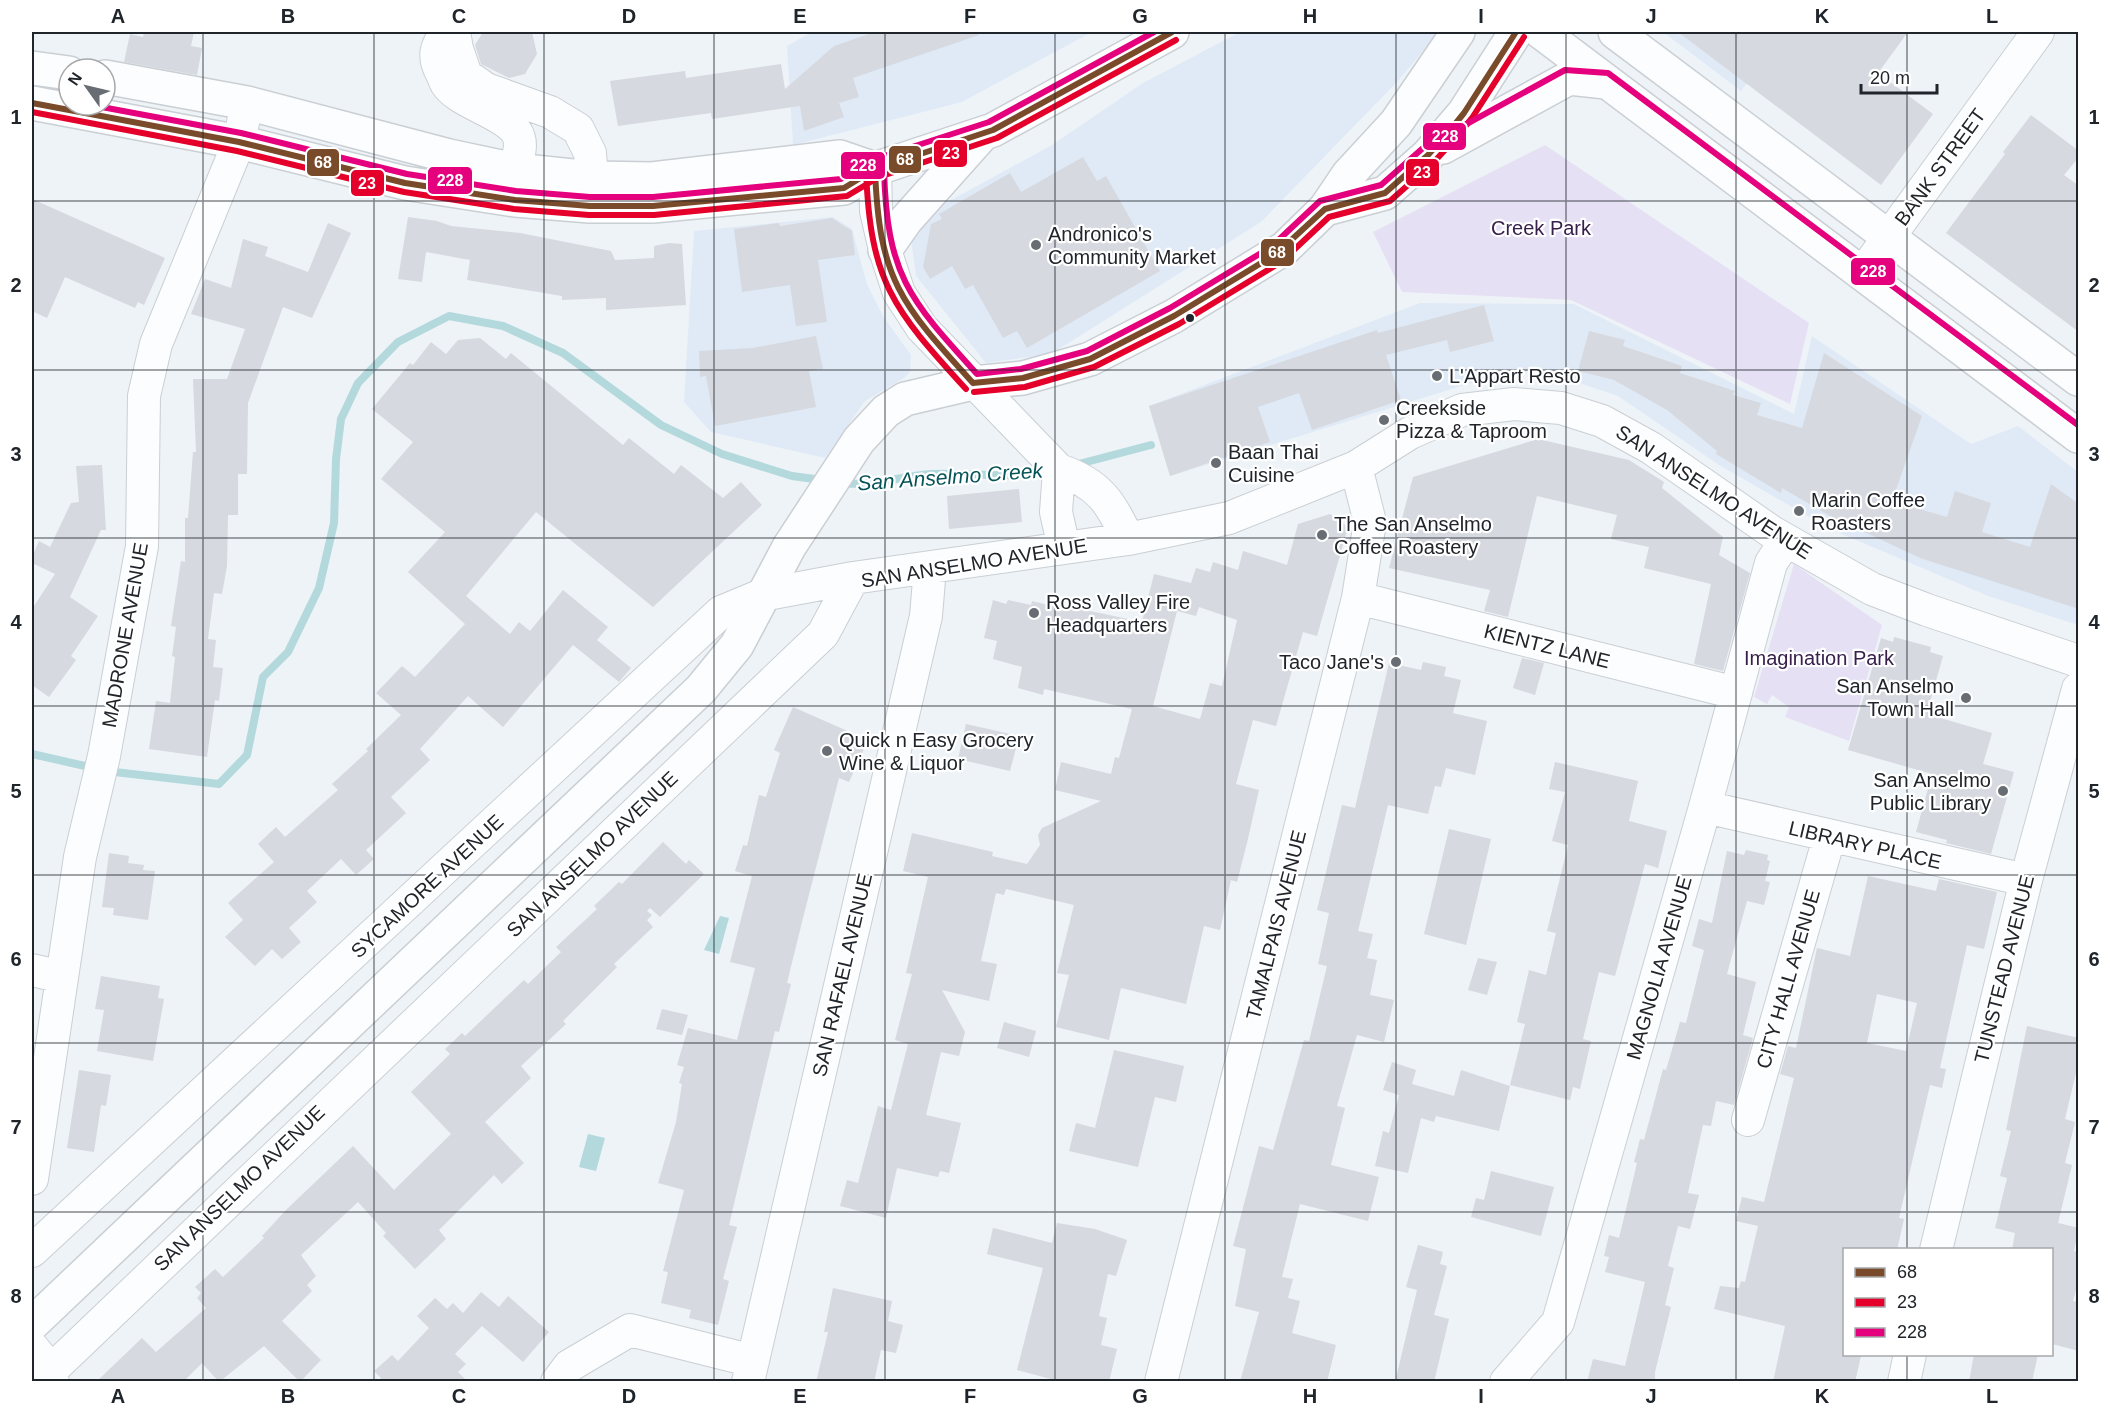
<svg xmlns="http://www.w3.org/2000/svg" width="2110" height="1413" viewBox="0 0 2110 1413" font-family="Helvetica,sans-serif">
  <rect width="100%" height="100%" fill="#eef3f8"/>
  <path fill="#e0eaf6" d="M812,32H1092L962,102L793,145L787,46Z
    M1240,32H1439L1397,82L1261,222L1051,354L986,363L916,276L910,233L933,210L1052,145L1143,83Z
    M1663,32H1784L1741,91Z
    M833,217L852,229L867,284L883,316L911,355L910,372L904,378L865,401L825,458L711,432L684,402L694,231Z
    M1420,303L1574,304L1794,414L1812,336L1971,444L2018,426L2078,472V625L1988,596L1830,529L1719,465L1618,396L1538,369L1468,384L1170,476L1149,406Z"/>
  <path fill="#e6e0f5" d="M1545,145L1809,323L1790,404L1571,300L1402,292L1373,232Z
    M1794,564L1882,625L1849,741L1785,717L1789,707L1772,695L1767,704L1754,697Z"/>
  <path fill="#b4d9dd" d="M720,916L729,918L719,954L704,950Z
    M588,1134L605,1138L596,1171L579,1167Z"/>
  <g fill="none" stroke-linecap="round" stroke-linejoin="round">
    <path stroke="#b4d9dd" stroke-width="8" d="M1075,465L1151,445
      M840,483C872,487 901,476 932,474C971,472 1010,480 1048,471
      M32,754L94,768
      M106,771L219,784L247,755L263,677L288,652L319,588L334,523L336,459L341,419L358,383L398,342L449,316L503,326L563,353L661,425L722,454L792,476L822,480"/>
  </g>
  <path fill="#d6d9df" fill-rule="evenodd" d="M144,32H194L191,46L202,48L197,75L124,62L130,34L143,37Z
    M483,32H532L537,54L525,74L509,78L481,64L475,45Z
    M875,32H979V35L853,78L859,97L839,103L844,117L804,131L800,106L712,119L711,113L618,126L610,81L685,71L686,78L781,64L785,89L834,46Z
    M1678,32H1908L1878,73L1933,114L1881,185Z
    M2031,115L2079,151V157L2064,175L2079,186V332L1946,233L2005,154L2003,152Z
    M1083,157L1097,181L1106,176L1160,271L1027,348L1017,331L1003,338L973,285L965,289L952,266L930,279L923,267L931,224L942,219L939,214L1010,173L1021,192Z
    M32,199L165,258L144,305L138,302L135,308L65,277L47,318L32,311Z
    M408,217L437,221L451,226L520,233L611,251L615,260L654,258V246L669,243L682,244L686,305L606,310V298L562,300V296L467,280L470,260L426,252L422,282L398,279Z
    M832,218L852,231L855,255L818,260L827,322L796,326L790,285L742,292L734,229L779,223L780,226Z
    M328,223L351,233L312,318L283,307L248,403L247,474H238V515H228L227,566L222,594L214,593L208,639L216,640L213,667L223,668L219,701L215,700L207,757L149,749L156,701L170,703L175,657L172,656L176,627L171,626L181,561L185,562V518H188L193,452H196L193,379H227L245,329L191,314L205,279L231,288L243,239L268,247L265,256L308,272Z
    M1484,305L1494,341L1450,352L1447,340L1386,355L1401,400L1312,430L1299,393L1258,407L1270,442L1170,476L1149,406L1377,330L1378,333Z
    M1589,331L1625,340L1623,346L1682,366L1680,373L1735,391L1733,395L1761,403L1757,415L1802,428L1824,353L1922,416L1892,501L1947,517L1955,491L1991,503L1982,532L2030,547L2051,484L2079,504V609L1920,558L1830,516L1782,488L1781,493L1716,454L1717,451L1667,410L1614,380L1578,371Z
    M816,336L823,369L809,371L816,407L715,426L706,376L700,377L699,351L752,348Z
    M480,338L506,359L511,353L623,445L629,438L674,474L681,465L723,498L741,482L762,505L653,607L536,512L466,596L510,634L519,622L530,631L563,590L608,627L597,640L631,668L619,682L573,645L503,727L468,696L420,749L430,760L391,797L406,813L366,850L374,859L356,875L341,859L307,891L317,902L289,928L301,942L282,959L272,949L255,966L225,937L243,920L228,903L274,862L258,844L276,827L285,837L338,790L332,784L368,751L366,749L401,715L376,693L402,666L415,677L465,624L408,572L445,532L381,479L413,442L372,409L410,363L413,365L431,342L446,354L458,340Z
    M1538,439L1629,460L1664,482L1662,488L1723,537L1719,555L1750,573L1723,671L1694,664L1711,584L1644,568L1649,547L1611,539L1617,515L1537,496L1508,617L1484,611L1490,590L1389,568L1413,477Z
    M102,465L106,530H101L70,597L98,616L71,656L76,660L49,697L32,685V609L55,574L32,563V557L39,541L50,547L71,503L79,502L76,466Z
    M1019,489L1022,522L949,529L947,496Z
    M1330,514L1348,527L1317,636L1303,632L1276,726L1253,720L1236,784L1259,790L1247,843L1237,882L1231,880L1220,930L1204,926L1186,1004L1121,988L1109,1040L1056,1027L1069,975L1057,973L1074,905L1006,889L1004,895L996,893L981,961L997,964L989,1001L942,990L965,1032L959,1056L941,1052L926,1115L961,1123L949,1173L940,1171L938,1177L897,1168L886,1218L840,1206L847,1180L858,1183L878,1106L891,1110L908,1044L895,1040L912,974L906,973L928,877L903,871L912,833L993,852L992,856L1027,864L1040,845L1038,835L1042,828L1101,801L1055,790L1061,762L1111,774L1115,757L1119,758L1132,709L1044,689L1043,695L1018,688L1022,667L993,659L997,641L984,638L993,600L1006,604L1008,600L1031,605L1032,601L1056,607L1057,604L1142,622L1154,574L1191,583L1196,568L1210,572L1213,562L1238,570L1243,551L1287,565L1298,524ZM1199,607L1237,620L1222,686L1210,683L1200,719L1153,706L1177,611L1196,616Z
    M1894,637L1931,647L1930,652L1943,656L1930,702L1941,705L1937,717L1992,733L1983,764L2014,772L1991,854L1946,843L1947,840L1916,832L1932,774L1848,750L1881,638L1893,642Z
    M1522,658L1544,663L1535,695L1513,688Z
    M1423,662L1446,667L1444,676L1461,680L1453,713L1487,721L1475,775L1446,768L1441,787L1435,786L1428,814L1388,805L1358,931L1373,934L1367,958L1377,960L1370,995L1394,1000L1384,1042L1357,1035L1337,1106L1345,1108L1331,1165L1379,1177L1368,1221L1300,1204L1282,1277L1293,1279L1288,1298L1300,1301L1292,1333L1336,1345L1327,1382H1240L1259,1312L1235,1306L1246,1249L1233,1246L1259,1146L1273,1150L1304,1040L1309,1041L1327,966L1318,964L1329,913L1317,910L1342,805L1355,808L1389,663L1421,670Z
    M793,707L868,740L849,782L839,778L803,918L787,983L791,984L779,1032L775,1031L729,1225L737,1227L723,1279L729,1281L718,1325L689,1318L691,1310L661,1303L668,1272L663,1271L684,1190L658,1183L676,1122L682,1084L679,1083L684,1067L677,1065L688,1028L737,1040L755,968L730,962L752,876L735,871L743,845L747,846L759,795L766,797L780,753L774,750Z
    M966,724L1019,736L1010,771L958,759Z
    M1555,762L1638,781L1629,821L1667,831L1658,868L1645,864L1615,976L1599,972L1583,1039L1591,1041L1580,1089L1573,1087L1570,1100L1510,1085L1525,1024L1517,1022L1529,970L1546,975L1556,933L1547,931L1568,845L1552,841L1565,792L1549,789Z
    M1449,829L1491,839L1466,945L1424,934Z
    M663,842L686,864L689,860L704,874L660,917L650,908L647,911L652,915L647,920L653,927L614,964L617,967L563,1021L566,1024L521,1066L531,1078L485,1122L524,1163L502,1184L494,1175L439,1230L446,1239L415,1269L383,1236L386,1233L358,1202L301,1255L316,1276L307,1285L312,1291L282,1321L321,1360L300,1382L264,1346L219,1382L202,1363L183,1382H96L142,1338L156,1352L206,1308L197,1298L201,1293L195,1287L215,1269L223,1277L264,1238L262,1236L286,1210L353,1146L394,1190L451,1134L411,1092L450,1054L445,1049L462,1033L465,1036L524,980L528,984L561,952L556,947L597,909L594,906L619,882L622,884Z
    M1746,850L1768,855L1767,860L1770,861L1765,881L1770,882L1764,905L1747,901L1727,974L1756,982L1743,1035L1753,1038L1734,1105L1716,1101L1711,1126L1703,1125L1688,1193L1699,1195L1690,1229L1678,1226L1668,1266L1674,1268L1665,1305L1671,1307L1655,1372V1382H1587L1593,1359L1625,1366L1645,1282L1605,1272L1609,1257L1604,1256L1609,1235L1619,1238L1637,1163L1634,1162L1640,1139L1644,1140L1663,1069L1666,1070L1680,1022L1686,1023L1704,950L1692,946L1699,919L1712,923L1727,851L1744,855Z
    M109,853L129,856L128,863L144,865L143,870L155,871L148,920L113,915L114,908L102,907Z
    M1868,876L1936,891L1939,879L1997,892L1984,949L1967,945L1940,1068L1946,1069L1942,1088L1930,1085L1899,1218L1904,1219L1897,1250H1845V1354L1861,1356L1855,1382H1773L1785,1326L1714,1309L1720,1286L1739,1288L1741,1281L1745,1282L1758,1226L1736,1221L1742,1197L1764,1202L1794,1078L1780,1074L1788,1046L1796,1048L1817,948L1850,956ZM1877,994L1917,1003L1906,1051L1867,1043Z
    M1478,958L1497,962L1487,995L1468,990Z
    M101,976L160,986L158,998L164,999L153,1061L97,1051L104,1010L95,1009Z
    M662,1009L688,1015L682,1035L656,1029Z
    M1004,1022L1036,1031L1029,1057L997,1048Z
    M2027,1026L2079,1038V1060L2065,1119L2075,1122L2065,1163L2072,1165L2058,1223L2079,1228L2074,1251L2079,1252V1279L2073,1301L2079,1302V1351L2052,1344V1250H2012L2015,1233L1995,1228L2007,1178L2000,1176L2011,1131L2006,1130Z
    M1114,1050L1184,1066L1176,1102L1155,1097L1138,1167L1069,1151L1076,1123L1095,1128Z
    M1392,1062L1416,1070L1412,1084L1454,1096L1461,1070L1510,1086L1499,1131L1436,1116L1434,1122L1421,1118L1408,1173L1375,1166L1383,1131L1389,1133L1399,1095L1383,1090Z
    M79,1070L111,1075L106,1106L101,1105L94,1152L67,1148Z
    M1491,1171L1554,1187L1541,1236L1471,1217L1476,1198L1484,1200Z
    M1057,1223L1095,1229L1127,1240L1116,1276L1108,1274L1099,1316L1107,1318L1101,1345L1117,1349L1109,1382H1062L1017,1370L1043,1268L987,1254L993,1228L1052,1243Z
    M1418,1245L1443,1252L1440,1264L1447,1266L1434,1315L1449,1319L1434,1382H1395L1417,1290L1406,1287Z
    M833,1288L892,1301L888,1321L903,1325L896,1353L881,1350L874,1382H816L828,1332H824Z
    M481,1292L499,1307L508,1296L549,1332L523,1362L482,1326L455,1354L466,1364L458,1372L468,1382H378L381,1378L374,1371L392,1355L398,1361L429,1328L417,1316L435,1298L447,1309L453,1303L463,1313Z
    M1974,1354H2038L2032,1382H1969Z"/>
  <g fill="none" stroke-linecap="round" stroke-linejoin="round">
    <defs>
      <path id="minor" d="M446,32C436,47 432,56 442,74C444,78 445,83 448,86C463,105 514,116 519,138C522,148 517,160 515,170
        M454,32L457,49L466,75L486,89L550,112L578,129L590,153L592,178
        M875,169L876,211L885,250L899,293L922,328L1059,470C1100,484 1110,502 1128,539
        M1862,274L2038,32
        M1059,470L1056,512L1064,548
        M1358,598L1736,693
        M1705,807L2026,880
        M32,970L62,977
        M1748,1120L1829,838
        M32,1179L80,857L104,756L142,546L144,396L156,344L239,142L247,103
        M1936,1250L2026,880L2078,689
        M32,1251L721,612L762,595L853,578L1128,539L1229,518L1356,467L1410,433L1462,410L1514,404L1561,408L1602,421L1651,448L1772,532L1872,589L1927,610L2078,661
        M32,1347L50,1369L53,1382
        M39,1382L823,634L853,578
        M557,1382L569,1366L630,1330L753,1361
        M748,1382L926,616L930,568
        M1161,1382L1358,598L1370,522L1356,467
        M1506,1382L1558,1322L1705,807L1771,563L1786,540
        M1904,1382L1910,1354"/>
      <path id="major" d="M1541,32L2078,436
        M1615,32L2078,379
        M32,68L69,73
        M105,77L247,103L449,156L515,170L592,178L652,179L840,157L875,169
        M32,103L239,142L405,183L515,200L590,206H653L844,188L875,169L993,130L1172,32
        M1443,147L1569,78L1606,82
        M1325,209L1385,193L1428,155L1464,113L1516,32
        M885,250L906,220L980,137
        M32,1324L701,689L737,645L789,547L859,440L886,411L905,399L973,383L1023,378L1090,359L1174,316L1285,248L1325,209L1348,175L1396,123L1458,32"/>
    </defs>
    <use href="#minor" stroke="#cacfd4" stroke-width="34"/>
    <use href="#major" stroke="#cacfd4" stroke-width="36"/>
    <use href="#minor" stroke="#fcfdfe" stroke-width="32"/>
    <use href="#major" stroke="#fcfdfe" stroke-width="33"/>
    <defs>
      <path id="bus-1" d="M32,103L239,142L405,183L515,200L590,206H653L844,188L875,169L993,130L1172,32
        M875,169C879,280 901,304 973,383
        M973,383L1023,378L1090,359L1174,316L1276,254L1325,209L1385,193L1428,155L1447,134L1464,113L1516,32"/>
      <path id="bus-2" d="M32,112L237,151L404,192L514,209L589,215H654L847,196L879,177L997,138L1176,40
        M866,169C870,282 893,309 966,389
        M974,392L1025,387L1094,367L1179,324L1281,262L1329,217L1390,201L1434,162L1454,140L1472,118L1524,37"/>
      <path id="bus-3" d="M91,105L241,133L407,174L516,191L590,197H653L841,179L872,160L989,122L1154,32
        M884,169C887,275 908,298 977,374L1021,369L1087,351L1170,308L1271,247L1320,201L1381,185L1423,148L1565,70L1608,73L2078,425"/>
    </defs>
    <use href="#bus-1" stroke="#fff" stroke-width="10"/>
    <use href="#bus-2" stroke="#fff" stroke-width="10"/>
    <use href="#bus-3" stroke="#fff" stroke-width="10"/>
    <use href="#bus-1" stroke="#7a4b2a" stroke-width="6"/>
    <use href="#bus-2" stroke="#e4002b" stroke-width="6"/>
    <use href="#bus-3" stroke="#e5007d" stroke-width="6"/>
  </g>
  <path fill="none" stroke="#20252b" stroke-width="1.5" stroke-opacity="0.55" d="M203,32V1382M374,32V1382M544,32V1382M714,32V1382M885,32V1382M1055,32V1382M1225,32V1382M1396,32V1382M1566,32V1382M1736,32V1382M1907,32V1250M32,201H2078M32,370H2078M32,538H2078M32,706H2078M32,875H2078M32,1043H2078M32,1212H2078M1907,1354V1382"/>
  <g fill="#686d73" stroke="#fff" stroke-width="2">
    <circle cx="1036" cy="245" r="6"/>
    <circle cx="1437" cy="376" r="6"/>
    <circle cx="1384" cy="420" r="6"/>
    <circle cx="1216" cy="463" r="6"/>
    <circle cx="1799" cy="511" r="6"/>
    <circle cx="1322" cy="535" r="6"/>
    <circle cx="1034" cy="613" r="6"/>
    <circle cx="1396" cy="662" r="6"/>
    <circle cx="1966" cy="698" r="6"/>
    <circle cx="827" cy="751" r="6"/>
    <circle cx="2003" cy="791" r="6"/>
  </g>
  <circle fill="#20252b" stroke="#fff" stroke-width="2" cx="1190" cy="318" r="5"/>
  <g text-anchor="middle" stroke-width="4.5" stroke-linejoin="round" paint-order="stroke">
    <g font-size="20" fill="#20252b" stroke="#fff">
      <text transform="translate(1940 167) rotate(-54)" y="7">BANK STREET</text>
      <text transform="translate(1714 492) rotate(33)" y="7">SAN ANSELMO AVENUE</text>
      <text transform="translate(974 563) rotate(-9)" y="7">SAN ANSELMO AVENUE</text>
      <text transform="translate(125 635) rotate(-80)" y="7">MADRONE AVENUE</text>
      <text transform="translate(1547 646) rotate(14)" y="7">KIENTZ LANE</text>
      <text transform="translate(1865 845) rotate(13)" y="7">LIBRARY PLACE</text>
      <text transform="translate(592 854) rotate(-44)" y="7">SAN ANSELMO AVENUE</text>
      <text transform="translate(427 886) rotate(-43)" y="7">SYCAMORE AVENUE</text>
      <text transform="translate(1276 925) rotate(-76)" y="7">TAMALPAIS AVENUE</text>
      <text transform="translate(1659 968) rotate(-74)" y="7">MAGNOLIA AVENUE</text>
      <text transform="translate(2004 969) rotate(-76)" y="7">TUNSTEAD AVENUE</text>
      <text transform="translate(842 975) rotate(-77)" y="7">SAN RAFAEL AVENUE</text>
      <text transform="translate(1788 979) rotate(-74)" y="7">CITY HALL AVENUE</text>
      <text transform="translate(239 1188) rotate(-44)" y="7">SAN ANSELMO AVENUE</text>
    </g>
    <g font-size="20" fill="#38204d" stroke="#fff">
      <text x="1541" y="235">Creek Park</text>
      <text x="1819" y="665">Imagination Park</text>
    </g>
    <g font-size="20" fill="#20252b" stroke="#fff" text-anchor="start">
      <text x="1048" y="241">Andronico's<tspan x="1048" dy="23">Community Market</tspan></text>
      <text x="1449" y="383">L'Appart Resto</text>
      <text x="1396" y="415">Creekside<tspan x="1396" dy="23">Pizza &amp; Taproom</tspan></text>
      <text x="1228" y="459">Baan Thai<tspan x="1228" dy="23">Cuisine</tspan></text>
      <text x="1811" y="507">Marin Coffee<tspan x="1811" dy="23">Roasters</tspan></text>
      <text x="1334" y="531">The San Anselmo<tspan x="1334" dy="23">Coffee Roastery</tspan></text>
      <text x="1046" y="609">Ross Valley Fire<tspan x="1046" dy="23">Headquarters</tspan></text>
      <text x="1384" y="669" text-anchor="end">Taco Jane's</text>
      <text x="1954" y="693" text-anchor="end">San Anselmo<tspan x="1954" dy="23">Town Hall</tspan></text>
      <text x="839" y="747">Quick n Easy Grocery<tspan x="839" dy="23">Wine &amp; Liquor</tspan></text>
      <text x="1991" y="787" text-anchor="end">San Anselmo<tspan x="1991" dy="23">Public Library</tspan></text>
    </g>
    <g font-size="21" font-style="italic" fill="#055357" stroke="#fff">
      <text transform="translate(950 477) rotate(-4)" y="7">San Anselmo Creek</text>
    </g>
  </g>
  <g stroke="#fff" stroke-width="2">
    <rect x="1422" y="122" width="45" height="29" rx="6" fill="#e5007d"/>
    <rect x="933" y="139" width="35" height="29" rx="6" fill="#e4002b"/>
    <rect x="888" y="145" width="34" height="29" rx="6" fill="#7a4b2a"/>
    <rect x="306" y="148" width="34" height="29" rx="6" fill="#7a4b2a"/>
    <rect x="840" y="151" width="46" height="29" rx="6" fill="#e5007d"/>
    <rect x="1405" y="158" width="35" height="29" rx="6" fill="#e4002b"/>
    <rect x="427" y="166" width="46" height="29" rx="6" fill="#e5007d"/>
    <rect x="350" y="169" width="35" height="28" rx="6" fill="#e4002b"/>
    <rect x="1260" y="238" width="35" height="29" rx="6" fill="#7a4b2a"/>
    <rect x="1850" y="257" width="46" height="29" rx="6" fill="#e5007d"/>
  </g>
  <g font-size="16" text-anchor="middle" font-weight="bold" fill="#fff">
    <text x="1445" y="142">228</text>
    <text x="951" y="159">23</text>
    <text x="905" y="165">68</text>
    <text x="323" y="168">68</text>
    <text x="863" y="171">228</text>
    <text x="1422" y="178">23</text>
    <text x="450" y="186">228</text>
    <text x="367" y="189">23</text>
    <text x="1277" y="258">68</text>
    <text x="1873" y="277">228</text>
  </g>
  <rect width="2110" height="1413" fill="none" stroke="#ffffff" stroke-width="66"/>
  <rect x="1843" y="1248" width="210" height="108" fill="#ffffff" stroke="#a6a8aa" stroke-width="1.5"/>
  <rect x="1855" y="1268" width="30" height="9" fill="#7a4b2a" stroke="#a6a8aa" stroke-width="1.5"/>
  <text x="1897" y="1278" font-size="18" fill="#20252b">68</text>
  <rect x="1855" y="1298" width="30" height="9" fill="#e4002b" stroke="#a6a8aa" stroke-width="1.5"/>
  <text x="1897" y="1308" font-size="18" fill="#20252b">23</text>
  <rect x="1855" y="1328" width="30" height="9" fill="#e5007d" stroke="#a6a8aa" stroke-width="1.5"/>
  <text x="1897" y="1338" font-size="18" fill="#20252b">228</text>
  <g transform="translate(87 87) rotate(304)"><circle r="28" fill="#ffffff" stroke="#a6a8aa" stroke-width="1.5"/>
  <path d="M0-4.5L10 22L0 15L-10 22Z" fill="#686d73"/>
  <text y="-9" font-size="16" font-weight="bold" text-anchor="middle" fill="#20252b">N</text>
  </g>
  <path d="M1861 84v9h76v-9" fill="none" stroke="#20252b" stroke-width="3"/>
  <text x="1870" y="84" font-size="18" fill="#20252b" stroke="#ffffff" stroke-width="4.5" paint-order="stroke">20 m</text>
  <rect x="33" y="33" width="2044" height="1347" fill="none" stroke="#20252b" stroke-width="2"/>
  <g font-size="20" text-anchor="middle" font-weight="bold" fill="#20252b">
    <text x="118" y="23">A</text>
    <text x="288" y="23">B</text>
    <text x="459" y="23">C</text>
    <text x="629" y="23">D</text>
    <text x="800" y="23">E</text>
    <text x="970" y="23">F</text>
    <text x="1140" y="23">G</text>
    <text x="1310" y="23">H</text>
    <text x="1481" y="23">I</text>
    <text x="1651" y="23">J</text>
    <text x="1822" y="23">K</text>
    <text x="1992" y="23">L</text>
    <text x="16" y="124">1</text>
    <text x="2094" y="124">1</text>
    <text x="16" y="292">2</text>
    <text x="2094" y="292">2</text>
    <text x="16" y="461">3</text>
    <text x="2094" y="461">3</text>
    <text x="16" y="629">4</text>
    <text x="2094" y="629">4</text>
    <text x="16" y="798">5</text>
    <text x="2094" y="798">5</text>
    <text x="16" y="966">6</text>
    <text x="2094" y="966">6</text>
    <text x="16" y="1134">7</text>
    <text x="2094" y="1134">7</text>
    <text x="16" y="1303">8</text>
    <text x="2094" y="1303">8</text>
    <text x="118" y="1403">A</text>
    <text x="288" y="1403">B</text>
    <text x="459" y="1403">C</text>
    <text x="629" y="1403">D</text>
    <text x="800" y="1403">E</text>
    <text x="970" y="1403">F</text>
    <text x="1140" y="1403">G</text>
    <text x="1310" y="1403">H</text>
    <text x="1481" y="1403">I</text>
    <text x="1651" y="1403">J</text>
    <text x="1822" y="1403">K</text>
    <text x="1992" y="1403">L</text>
  </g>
</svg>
